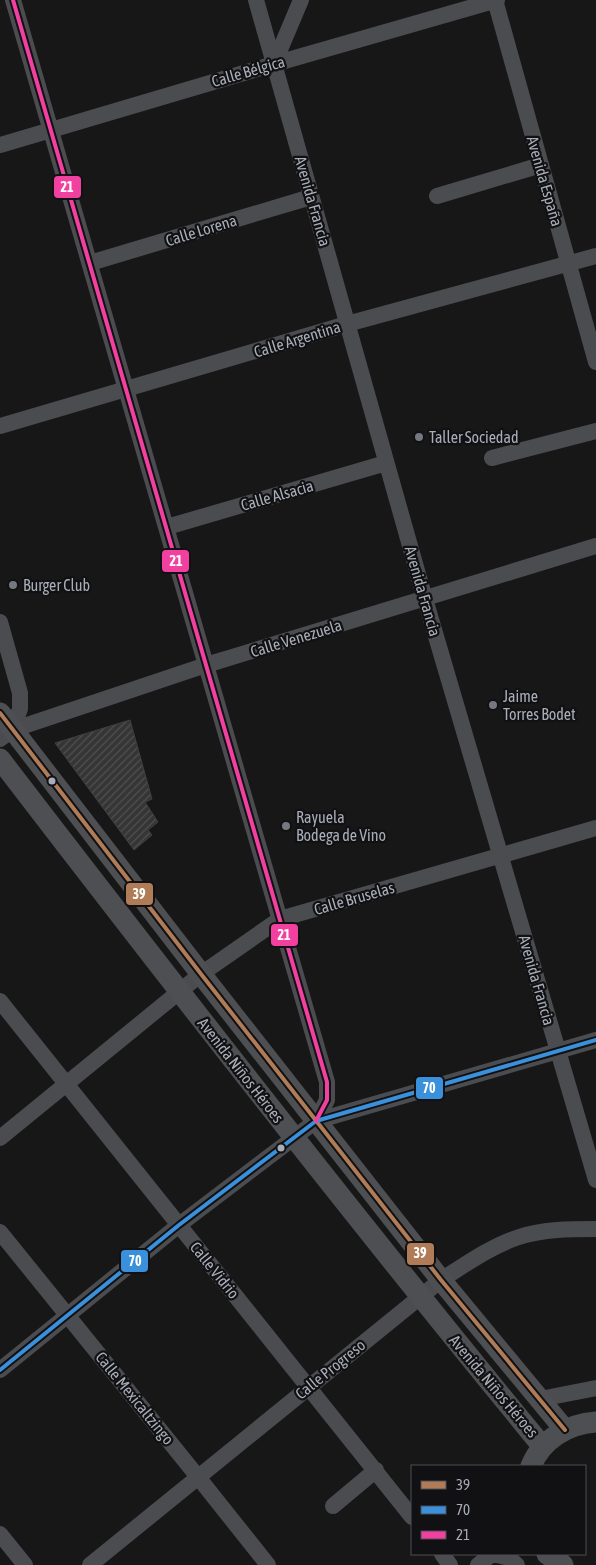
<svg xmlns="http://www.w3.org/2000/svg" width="596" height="1565" viewBox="0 0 596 1565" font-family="'Asap Condensed',sans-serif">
  <defs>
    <pattern id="building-hatch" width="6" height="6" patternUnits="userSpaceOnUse" patternTransform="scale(1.25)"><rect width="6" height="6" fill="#353536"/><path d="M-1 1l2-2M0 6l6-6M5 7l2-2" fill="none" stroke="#4f5051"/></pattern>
  </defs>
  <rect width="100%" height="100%" fill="#171717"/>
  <path fill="url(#building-hatch)" stroke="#3f4043" d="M130,720L152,799L145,802L158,822L148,830L152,835L134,850L55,743Z"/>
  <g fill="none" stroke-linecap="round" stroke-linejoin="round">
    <path stroke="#4b4c50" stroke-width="16" d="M13,0L327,1082V1100L316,1121
      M256,0L425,599L596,1180
      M495,0L596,362
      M274,64L301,0
      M0,145L274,64L497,0
      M437,196L541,165
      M90,263L311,197
      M0,426L347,324L596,256
      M492,458L596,431
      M167,527L386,463
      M0,622L20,693V709L12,730
      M0,739L12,730L206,665L596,546
      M0,1001L412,1517
      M0,1138L201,974L280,919L596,828
      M0,1232L198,1477L268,1565
      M0,1370L179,1225L316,1121L596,1040
      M540,1399L596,1388
      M333,1506L376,1470
      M0,1534L25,1565
      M442,1554L450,1565
      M494,1554L509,1558L517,1565
      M90,1565L441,1280C466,1264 491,1246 519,1237C544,1229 570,1229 596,1229
      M478,1565L492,1554"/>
    <path stroke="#4d4f52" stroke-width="21" d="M0,713L201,974L441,1280L565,1430
      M0,759C178,991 357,1221 543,1447
      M531,1466C542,1439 568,1424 596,1422
      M547,1554L563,1565"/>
    <defs>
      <path id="bus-1" d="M0,713L201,974L441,1280L565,1430"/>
      <path id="bus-2" d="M0,1370L179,1225L316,1121L596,1040"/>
      <path id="bus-3" d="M13,0L327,1082V1100L316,1121"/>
    </defs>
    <use href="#bus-1" stroke="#111113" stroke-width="8"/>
    <use href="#bus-2" stroke="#111113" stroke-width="8"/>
    <use href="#bus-3" stroke="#111113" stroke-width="8"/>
    <use href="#bus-1" stroke="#b07c57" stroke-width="4"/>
    <use href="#bus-2" stroke="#3a90db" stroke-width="4"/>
    <use href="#bus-3" stroke="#f240a1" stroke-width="4"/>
  </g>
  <g fill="#757880" stroke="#111113" stroke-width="2">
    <circle cx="419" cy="437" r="5"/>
    <circle cx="13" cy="585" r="5"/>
    <circle cx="493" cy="705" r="5"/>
    <circle cx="286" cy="826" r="5"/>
  </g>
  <g fill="#a8adb8" stroke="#111113" stroke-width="2">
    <circle cx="52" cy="781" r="4.5"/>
    <circle cx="281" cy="1148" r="4.5"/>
  </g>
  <g text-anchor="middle" stroke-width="4.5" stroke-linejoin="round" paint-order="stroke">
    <g font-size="16" fill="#a8adb8" stroke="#111113">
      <text transform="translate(248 71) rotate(-16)" y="6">Calle Bélgica</text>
      <text transform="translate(545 181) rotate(74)" y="6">Avenida España</text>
      <text transform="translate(313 201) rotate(74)" y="6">Avenida Francia</text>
      <text transform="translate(201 230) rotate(-17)" y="6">Calle Lorena</text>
      <text transform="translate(297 339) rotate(-17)" y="6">Calle Argentina</text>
      <text transform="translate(277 495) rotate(-16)" y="6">Calle Alsacia</text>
      <text transform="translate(423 591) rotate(74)" y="6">Avenida Francia</text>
      <text transform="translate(296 638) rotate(-17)" y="6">Calle Venezuela</text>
      <text transform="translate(354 898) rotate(-16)" y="6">Calle Bruselas</text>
      <text transform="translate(537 980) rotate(74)" y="6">Avenida Francia</text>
      <text transform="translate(241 1070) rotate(52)" y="6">Avenida Niños Héroes</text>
      <text transform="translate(215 1270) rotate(51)" y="6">Calle Vidrio</text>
      <text transform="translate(330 1369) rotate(-39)" y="6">Calle Progreso</text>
      <text transform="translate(494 1386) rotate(50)" y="6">Avenida Niños Héroes</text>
      <text transform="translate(135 1398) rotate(51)" y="6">Calle Mexicaltzingo</text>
    </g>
    <g font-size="16" fill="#a8adb8" stroke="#111113" text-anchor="start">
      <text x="429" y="443">Taller Sociedad</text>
      <text x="23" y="591">Burger Club</text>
      <text x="503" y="702">Jaime<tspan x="503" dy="18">Torres Bodet</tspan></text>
      <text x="296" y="823">Rayuela<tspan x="296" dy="18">Bodega de Vino</tspan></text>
    </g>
  </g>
  <g stroke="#111113" stroke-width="2">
    <rect x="53" y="175" width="29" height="24" rx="5" fill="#f240a1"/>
    <rect x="161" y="549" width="29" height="24" rx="5" fill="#f240a1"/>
    <rect x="125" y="882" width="29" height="24" rx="5" fill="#b07c57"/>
    <rect x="270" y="923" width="29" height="24" rx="5" fill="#f240a1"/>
    <rect x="415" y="1076" width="29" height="24" rx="5" fill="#3a90db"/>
    <rect x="406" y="1242" width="29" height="24" rx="5" fill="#b07c57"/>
    <rect x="120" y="1249" width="29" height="24" rx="5" fill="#3a90db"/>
  </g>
  <g font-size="14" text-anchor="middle" font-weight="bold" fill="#fff">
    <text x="67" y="192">21</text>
    <text x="176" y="566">21</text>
    <text x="139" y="899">39</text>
    <text x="284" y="940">21</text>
    <text x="429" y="1093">70</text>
    <text x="420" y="1258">39</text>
    <text x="135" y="1266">70</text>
  </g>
  <rect x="411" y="1465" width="175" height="90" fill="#111113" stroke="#4d4f55"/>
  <rect x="421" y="1481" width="25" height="8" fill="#b07c57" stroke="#4d4f55"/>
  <text x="456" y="1490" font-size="15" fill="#a8adb8">39</text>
  <rect x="421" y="1506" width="25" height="8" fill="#3a90db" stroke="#4d4f55"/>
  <text x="456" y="1515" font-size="15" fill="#a8adb8">70</text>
  <rect x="421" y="1531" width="25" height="8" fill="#f240a1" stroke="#4d4f55"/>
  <text x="456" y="1540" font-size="15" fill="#a8adb8">21</text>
</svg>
